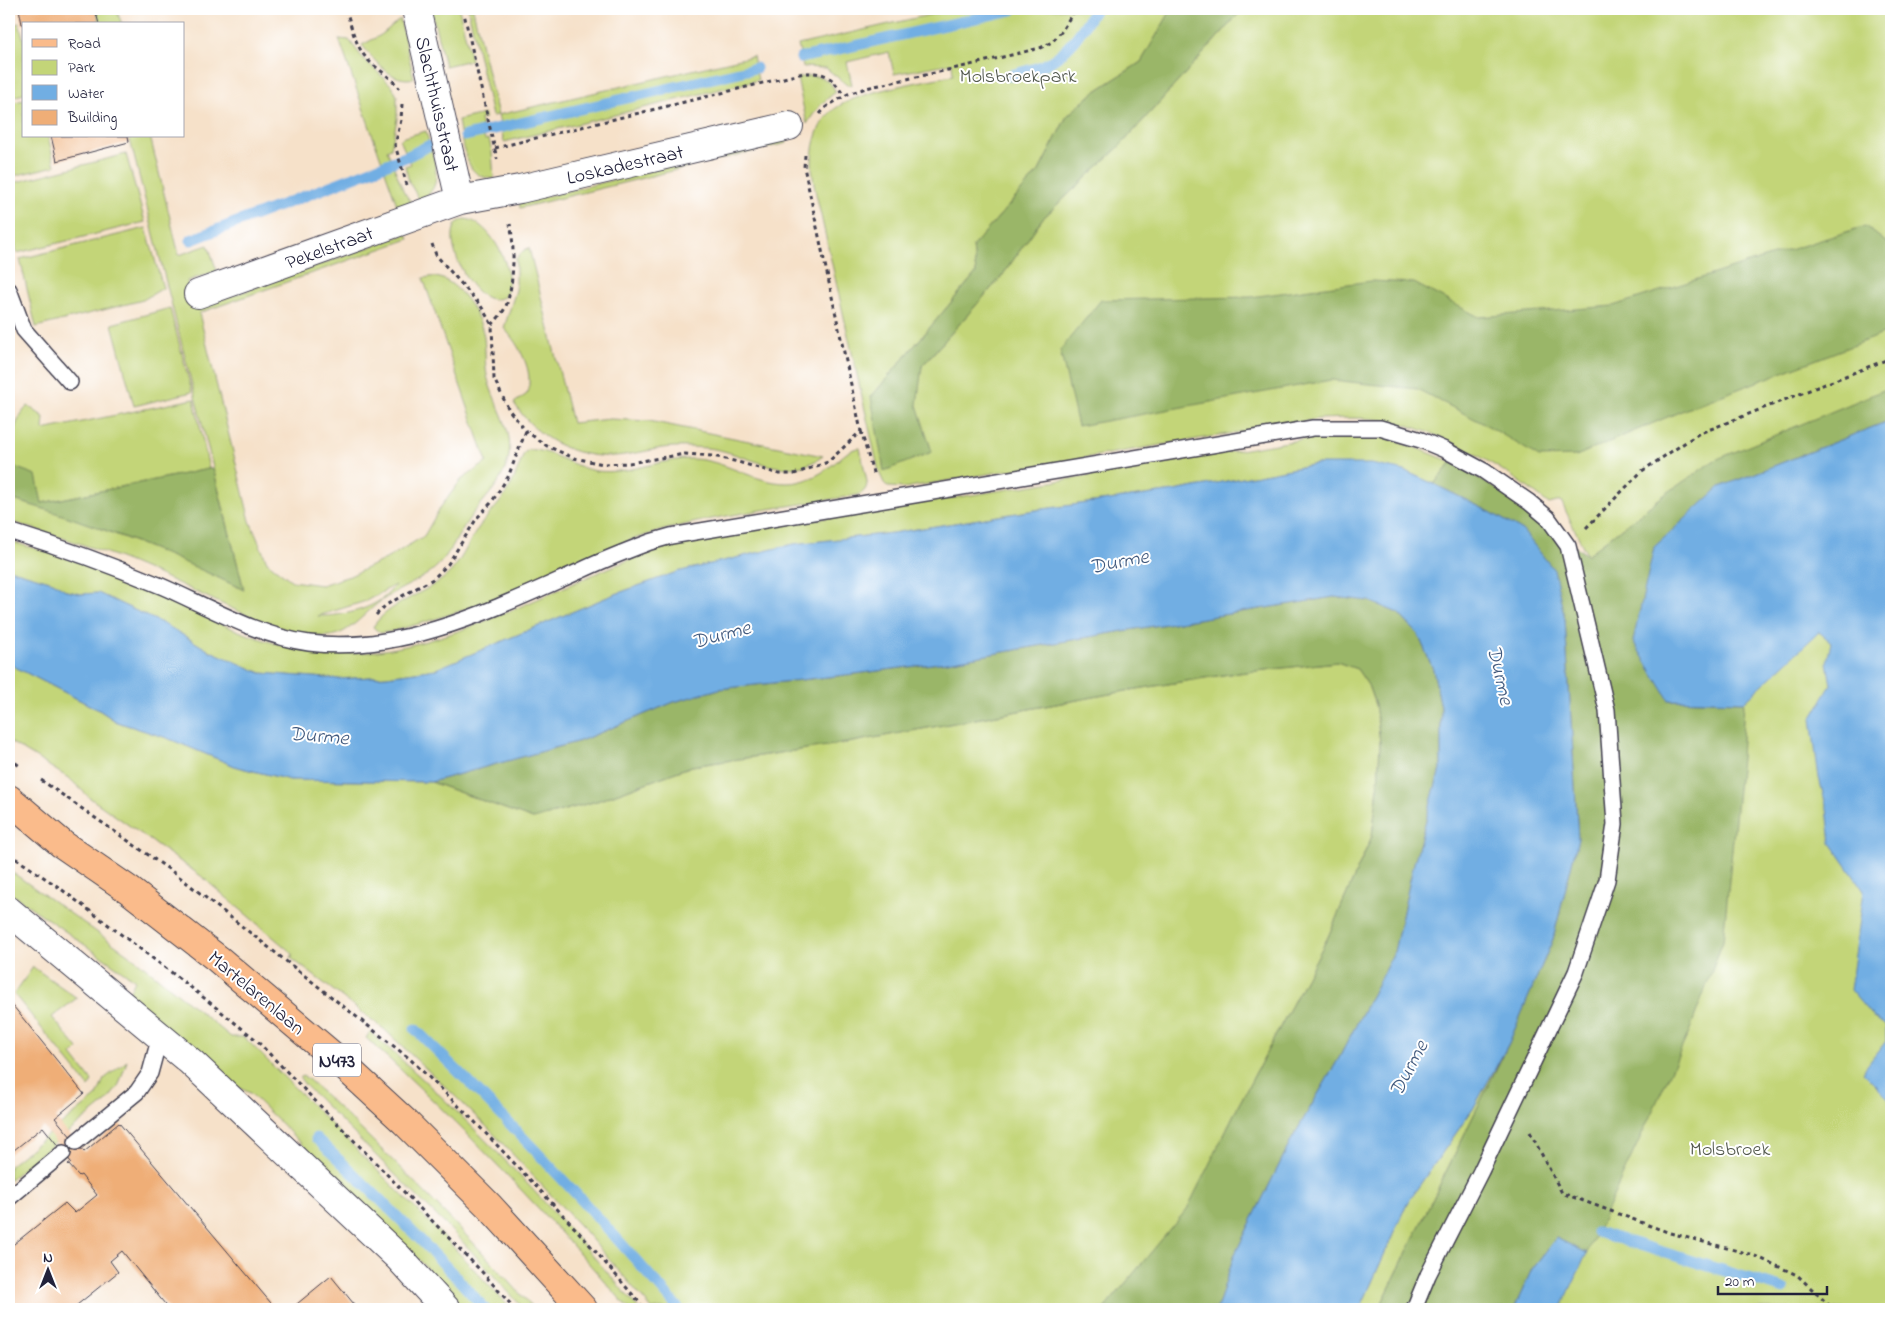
<svg xmlns="http://www.w3.org/2000/svg" width="1900" height="1318" viewBox="0 0 1900 1318" font-family="'Indie Flower',sans-serif">
  <rect width="100%" height="100%" fill="#fff"/>
  <filter id="ink" filterUnits="userSpaceOnUse"><feTurbulence type="fractalNoise" baseFrequency=".02" numOctaves="2"/><feDisplacementMap in="SourceGraphic" scale="10" xChannelSelector="R" yChannelSelector="G"/><feConvolveMatrix kernelMatrix="1 2 1 2 8 2 1 2 1" color-interpolation-filters="sRGB"/></filter>
  <filter id="wash" filterUnits="userSpaceOnUse"><feTurbulence type="fractalNoise" baseFrequency=".0096" numOctaves="4" result="noise"/><feDisplacementMap in="SourceGraphic" scale="20" xChannelSelector="R" yChannelSelector="G"/><feGaussianBlur stdDeviation="1.12" result="paint"/><feColorMatrix in="noise" values="0 0 0 0 0 0 0 0 0 0 0 0 0 0 0 0 0 1.4 0 .05"/><feComposite in="paint" operator="in"/></filter>
  <g filter="url(#wash)">
    <rect width="100%" height="100%" fill="#f6e1c9"/>
    <path fill="#c3d578" stroke="#727c5a" fill-rule="evenodd" d="M96,9H116L122,24H100Z
      M431,9H459L471,60L445,66Z
      M468,9H473L498,115L753,56L758,80L504,142L498,115L492,116Z
      M946,9H1174L1170,13L1141,62L1093,93L1067,116L1039,171L973,246L976,273L871,397L932,452L916,405L922,366L1002,276L1042,219L1121,145L1243,9H1891V1309H1462L1663,496L1587,555L1561,501L1549,504C1507,470 1458,440 1406,425C1378,416 1346,418 1318,419L904,488L888,487L884,483L879,472L820,211C816,194 812,179 812,162C812,141 820,117 839,106C866,90 921,82 953,75L952,63L894,74L889,52L847,62L852,85H847L826,68L803,67L798,45L946,11Z
      M400,19L414,78C392,84 374,60 362,45L381,35Z
      M19,23L24,41V94L9,98V26Z
      M339,39L349,40L362,57L392,86L397,96V119L391,148L387,150L404,192L411,202L398,208Z
      M809,76C823,76 830,80 836,92C823,101 815,111 807,124L797,78Z
      M24,100V136H48L55,166L9,177V103Z
      M484,114L485,118L480,119L485,140L489,139L492,152L494,179C487,178 480,177 475,172C465,164 460,133 458,120Z
      M426,131C431,151 449,190 419,199L409,182L405,166L411,164L400,140L404,137Z
      M129,136H150L179,255L208,245L217,271L187,281L195,309L407,234L409,239L199,313L250,521L267,562L292,581L321,585L350,576L386,559L424,536L440,508L461,480L487,462L423,278C426,278 431,276 435,277C458,279 482,317 484,338C486,354 484,368 489,383C498,413 519,436 505,469C497,489 481,502 469,519C457,536 449,557 433,570C418,582 400,588 384,599C366,610 352,633 330,636C310,638 288,630 270,624C221,606 177,581 130,562C91,546 49,534 9,521V486L14,500L66,515L184,561L244,590ZM395,585C380,609 345,616 318,616L366,601Z
      M785,138L787,143L520,208L519,203Z
      M126,154L145,222L17,253L9,217V184Z
      M464,219C490,219 520,276 504,297C500,298 496,300 492,299C470,297 442,241 457,223C459,221 462,221 464,219Z
      M146,228L163,288L143,300L36,327L20,259Z
      M529,248L572,423L610,419L649,421L823,456C784,485 748,452 707,448C692,447 677,446 662,448C629,454 606,462 572,450C548,442 528,425 514,403L527,394C535,371 519,345 504,328L516,290V259L524,250Z
      M170,308L192,392L134,406L112,324Z
      M194,399L209,469L42,503L9,465C9,448 15,417 28,406L44,417L43,430Z
      M1351,435L1384,437L1422,450L1452,462L1434,484L1405,471L1317,464L1174,491L1036,510L892,533L794,544L677,572L610,596L436,669L387,676L339,679L261,673L208,650L166,625L98,593L81,594L67,591L53,582L9,569V541C50,553 91,564 130,582C188,607 243,640 306,650C416,669 529,598 629,560C650,552 672,545 694,539L1034,485L1317,437Z
      M860,448L867,482C867,489 864,492 858,495C783,508 706,515 634,539C588,555 545,578 501,596C464,611 427,622 389,632L380,633L373,627C387,604 424,594 445,577C461,564 467,544 479,527C486,517 496,508 503,498C513,484 518,469 524,453L528,450C546,447 575,468 596,471C628,475 659,459 691,459C724,459 753,483 787,483C803,483 819,476 832,465C842,458 847,449 860,448Z
      M1337,662L1357,669L1368,685L1376,708L1380,742L1378,788L1372,836L1328,937L1237,1108L1188,1209L1104,1309H652L581,1227L489,1129L457,1098L385,1030L291,958L293,954L201,876L90,798L70,779L9,741V664L99,710L117,722L167,738L237,767L290,780L431,782L533,819L597,801L692,766L847,743L1131,690L1229,674Z
      M9,870L139,962L231,1037H244L443,1236L511,1309H465L414,1255L250,1093L228,1082L129,998V992L135,980L9,892Z
      M33,967L77,998L52,1017L78,1049L72,1055L92,1081L89,1087L14,994Z
      M370,1032C469,1117 554,1210 639,1309H629C546,1214 460,1122 366,1038Z
      M1509,1043L1379,1309H1360L1407,1203L1473,1109Z
      M127,1061L118,1087L107,1101L9,1180V1166L97,1096L104,1079Z
      M302,1076L307,1078C386,1152 462,1228 534,1309H524L460,1239L306,1086L300,1078Z"/>
    <path fill="#9ab668" stroke="#5e6c52" d="M1174,9H1243L1121,145L1042,219L1002,276L922,366L917,405L932,452L884,471L871,397L976,273L973,246L1039,171L1067,116L1093,93L1141,62L1170,12Z
      M1865,226L1891,246V331L1691,407L1576,456L1539,457L1490,427L1417,389L1331,380L1078,426L1060,350L1101,300L1251,297L1371,281L1414,283L1479,317L1613,306Z
      M1891,387V420L1720,487L1669,700L1744,702L1741,759L1723,941L1689,1032L1587,1253L1556,1238L1532,1269L1514,1309H1379L1509,1043L1553,939L1578,839L1565,619L1523,531L1490,512L1434,484L1452,462L1516,501L1587,555L1664,495L1715,460Z
      M9,465L36,475L42,503L213,468L244,590C170,554 94,523 14,500L9,486Z
      M1334,597L1369,601L1398,613L1418,634L1433,669L1441,707V766L1413,867L1394,952L1339,1058L1292,1139L1233,1258L1217,1309H1104L1187,1209L1237,1108L1328,937L1372,836L1378,788L1380,742L1375,704L1368,685L1357,669L1337,662L1229,674L1131,690L847,743L692,766L597,801L533,819L431,782L580,741L674,702L719,689L855,674L947,662L1123,631Z"/>
    <path fill="#71aee3" stroke="#4a688f" d="M1891,420V1101L1862,1072L1886,1041V1026L1872,1016L1850,990L1864,891L1831,843L1827,809L1819,778L1811,719L1831,685L1827,662L1831,642L1819,632L1744,702L1669,700L1633,641L1654,547L1720,487Z
      M1317,464H1371L1405,471L1434,484L1490,512L1523,531L1554,570L1565,619L1578,839L1553,939L1509,1043L1473,1109L1407,1203L1360,1309H1217L1233,1258L1292,1139L1339,1058L1394,952L1413,867L1441,766V707L1433,669L1418,634L1398,613L1369,601L1334,597L1123,631L947,662L855,674L719,689L674,702L580,741L431,782L290,780L237,767L167,738L117,722L99,710L9,664V569L53,582L67,591L81,594L98,593L166,625L208,650L261,673L339,679L387,676L436,669L610,596L677,572L794,544L892,533L1036,510L1174,491Z
      M1556,1238L1587,1253L1561,1309H1514L1532,1269Z"/>
    <g fill="none" stroke-linecap="round" stroke-linejoin="round">
      <path stroke="#71aee3" stroke-width="11" d="M801,58L1012,10
        M1008,76C1019,73 1031,70 1042,66C1067,55 1082,31 1095,9
        M465,136L756,68
        M191,240L408,156L428,146
        M415,1029C508,1119 595,1212 679,1309
        M316,1138C374,1193 432,1249 485,1309
        M1597,1232L1784,1289"/>
    </g>
    <g id="blocks">
      <path fill="#efae77" d="M19,9H95L99,24H22Z
        M51,136H128L129,142L57,161Z
        M9,1001L84,1094L55,1118L84,1152L119,1123L276,1309H169L122,1251L110,1261L118,1272L72,1309H9V1248L65,1203L75,1213L97,1195L81,1175L79,1176L68,1164L71,1162L43,1127L9,1154Z
        M331,1276L358,1309H293L292,1308Z"/>
    </g>
  </g>
  <g filter="url(#ink)">
    <use href="#blocks" fill-opacity="0" stroke="#423f50" stroke-width="1"/>
    <g fill="none" stroke-linecap="round" stroke-linejoin="round">
      <defs>
        <path id="lane" d="M9,290L24,330L70,382
          M9,531C61,547 111,565 161,586C207,606 260,637 309,643C402,655 498,607 580,571C603,560 626,551 650,542L671,536L1313,428H1380L1421,440L1445,450L1484,471L1529,502L1548,518L1568,546L1607,710L1615,824L1607,880L1576,972L1481,1171L1428,1275L1414,1309
          M76,1142L137,1092L150,1073L160,1036
          M9,1198L63,1153"/>
        <path id="street" d="M416,9L460,200
          M198,294L460,200L520,189L789,126
          M9,911L191,1062L398,1257L446,1309"/>
        <path id="primary" d="M9,799L62,844L129,890L218,959L341,1063L405,1122L489,1206L583,1309"/>
      </defs>
      <use href="#lane" stroke="#423f50" stroke-width="18"/>
      <use href="#street" stroke="#423f50" stroke-width="30"/>
      <use href="#primary" stroke="#423f50" stroke-width="30"/>
      <path stroke="#423f50" stroke-width="3" stroke-dasharray="4 4" stroke-linecap="butt" d="M346,9C351,26 356,49 370,62C380,71 391,77 399,88
        M463,9L497,159
        M402,104L401,120L395,145L407,185
        M820,114L826,107L848,94L866,88L966,66L1040,48L1052,42L1061,32L1075,9
        M495,148L804,73C827,72 832,77 844,96
        M432,244L436,255L481,306L492,325L494,379L509,410L526,431L547,446L574,458L603,464L629,463L685,454L713,456L738,462L779,474H794L828,462L861,431L804,167L805,155
        M492,325C497,319 503,313 506,306C514,285 515,245 510,224
        M861,431L874,476
        M1586,528L1642,471L1698,434L1891,358
        M376,615L386,605L433,579L448,564L477,518L491,503L508,477L526,431
        M9,758L21,767
        M41,780L177,875L410,1059L473,1120L537,1187L584,1238L645,1309
        M9,854L57,886L188,985L255,1039L482,1272L515,1309
        M1530,1132L1562,1193L1670,1233L1753,1255L1797,1275L1833,1309"/>
      <use href="#lane" stroke="#fff" stroke-width="15"/>
      <use href="#street" stroke="#fff" stroke-width="28"/>
      <use href="#primary" stroke="#fabb8b" stroke-width="28"/>
    </g>
  </g>
  <g text-anchor="middle" stroke-width="4" stroke-linejoin="round" paint-order="stroke">
    <rect fill="#fff" stroke="#646476" stroke-width="1" x="313" y="1043.5" width="48" height="33" rx="4"/>
    <g font-size="19" font-weight="bold" fill="#22223b">
      <text x="337" y="1067">N473</text>
    </g>
    <g font-size="20" fill="#52584d" stroke="#fff">
      <text x="1018" y="82">Molsbroekpark</text>
      <text x="1730" y="1155">Molsbroek</text>
    </g>
    <g font-size="20" fill="#22223b" stroke="#fff">
      <text transform="translate(438 104) rotate(77)" y="7">Slachthuisstraat</text>
      <text transform="translate(625 164) rotate(-13)" y="7">Loskadestraat</text>
      <text transform="translate(329 247) rotate(-20)" y="7">Pekelstraat</text>
      <text transform="translate(257 992) rotate(40)" y="7">Martelarenlaan</text>
    </g>
    <g font-size="21" font-style="italic" fill="#425a7e" stroke="#fff">
      <text transform="translate(1119 561) rotate(-11)" y="7">Durme</text>
      <text transform="translate(721 634) rotate(-15)" y="7">Durme</text>
      <text transform="translate(1501 675) rotate(77)" y="7">Durme</text>
      <text transform="translate(319 735) rotate(5)" y="7">Durme</text>
      <text transform="translate(1408 1068) rotate(-62)" y="7">Durme</text>
    </g>
  </g>
  <rect width="1900" height="1318" fill="none" stroke="#fff" stroke-width="30"/>
  <rect x="22" y="22" width="162" height="115" fill="#ffffff" stroke="#a7a7b1"/>
  <rect x="32" y="39" width="25" height="8" fill="#fabb8b" stroke="#a7a7b1"/>
  <text x="68" y="48" font-size="15" fill="#22223b">Road</text>
  <rect x="32" y="60" width="25" height="15" fill="#c3d578" stroke="#a7a7b1"/>
  <text x="68" y="72" font-size="15" fill="#22223b">Park</text>
  <rect x="32" y="85" width="25" height="15" fill="#71aee3" stroke="#a7a7b1"/>
  <text x="68" y="98" font-size="15" fill="#22223b">Water</text>
  <rect x="32" y="110" width="25" height="15" fill="#efae77" stroke="#a7a7b1"/>
  <text x="68" y="122" font-size="15" fill="#22223b">Building</text>
  <g transform="translate(48 1270)" stroke="#ffffff" stroke-width="4" paint-order="stroke">
  <path d="M0-4L9 19L0 12L-9 19Z" fill="#22223b"/>
  <text y="-8" font-size="14" font-weight="bold" text-anchor="middle" fill="#22223b">N</text>
  </g>
  <path d="M1718 1286v8h109v-8" fill="none" stroke="#22223b" stroke-width="2.5"/>
  <text x="1725" y="1286" font-size="15" fill="#22223b" stroke="#ffffff" stroke-width="4" paint-order="stroke">20 m</text>
</svg>
